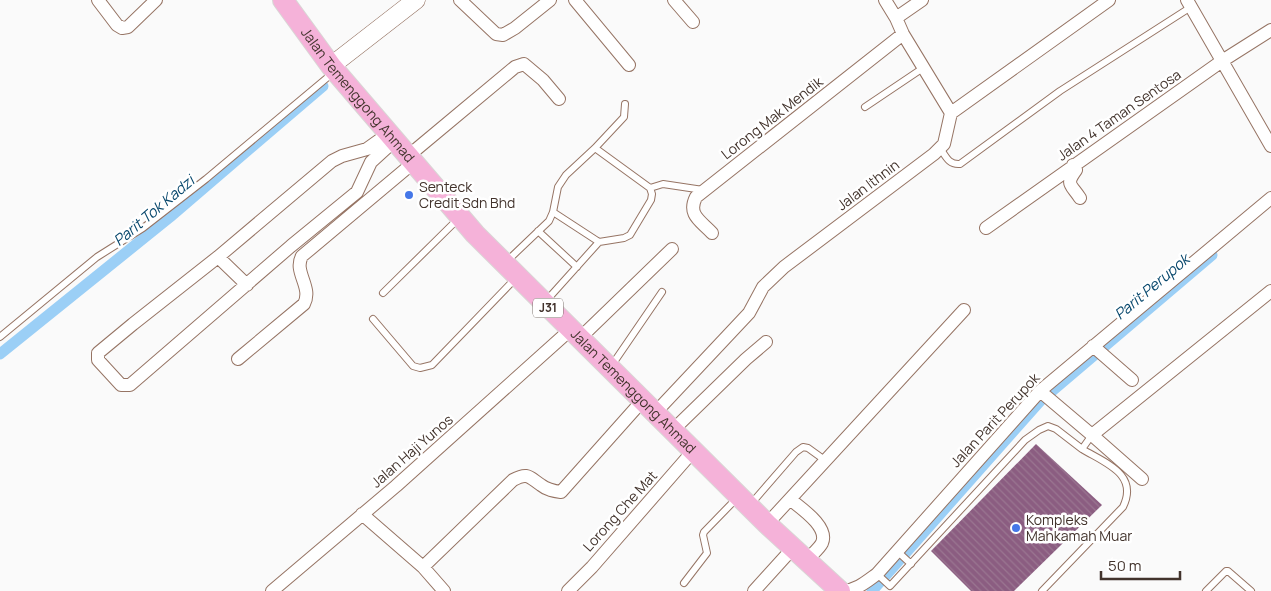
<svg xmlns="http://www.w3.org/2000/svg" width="1271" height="591" viewBox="0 0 1271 591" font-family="Manrope,sans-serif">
  <defs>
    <pattern id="building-back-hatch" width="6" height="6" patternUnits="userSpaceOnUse" patternTransform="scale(1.25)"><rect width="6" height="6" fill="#8b5d81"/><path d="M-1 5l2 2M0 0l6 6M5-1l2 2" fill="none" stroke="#9a7691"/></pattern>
  </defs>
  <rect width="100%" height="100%" fill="#fafafa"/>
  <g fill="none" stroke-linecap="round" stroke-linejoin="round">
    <path stroke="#9bcff6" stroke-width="11" d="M0,354L170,217L323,86
      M1052,391L1212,255
      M872,591L1041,400"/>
  </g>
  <path fill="url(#building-back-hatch)" d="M1036,444L1102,505L1014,591H971L931,551Z"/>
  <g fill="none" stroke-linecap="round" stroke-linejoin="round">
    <defs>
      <path id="lane" d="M865,107L923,68
        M940,148C946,157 949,165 960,164L1060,91L1191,7
        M650,188L663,184L703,190
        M553,212L599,242L624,238L630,235L651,200L652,194L650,188L595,148
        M538,231L577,267
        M506,262L549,221L553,212L558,187L566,175L595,148L624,117L625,104
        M383,293L459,218
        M546,301L599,242
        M373,319L413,366L420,368L432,365L515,279
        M0,337L97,257L143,228L206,179L334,72
        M612,365L662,292
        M750,505L796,452L803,447L808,448L826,461
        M897,551L911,564
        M877,574L890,586L1025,440L1039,430L1048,426L1056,429L1082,449
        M684,583L707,553L703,535L704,532L737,498
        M1042,591L1123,507C1139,474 1105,463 1082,449L1092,435
        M1206,591L1226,571H1228L1251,591"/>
      <path id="street" d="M98,0L117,25L122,28L128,27L156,0
        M460,0L496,34L503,35L515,28L550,0
        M575,0L629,65
        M674,0L693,22
        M885,0L896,18L903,34L951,113
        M1187,0L1271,146
        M896,18L922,0
        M388,134L367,149L342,156L332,161L218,257L133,324L98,353V360L121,385H130L291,246L357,192L371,162L394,141
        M407,157L515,67L524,64L543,80L559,99
        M1073,165L1076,170C1065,185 1071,184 1080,198
        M986,228L1222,61L1271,30
        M712,233C701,221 687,215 696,197L903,34
        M218,257L247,285
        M579,339L672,249
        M1093,346L1132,380
        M238,359L304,304C313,287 293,272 302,256L413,163
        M1040,391L1092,435L1271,291
        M655,413L749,313L763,287L784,267L934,154L944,144L951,113L1109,0
        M673,430L746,359L766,342
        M1092,435L1142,479
        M791,500C802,509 829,527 822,543C819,549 811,555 806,561
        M362,514L423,567L444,591
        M767,524L964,310
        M423,567L513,480C528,472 529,477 541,485C547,490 554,491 561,492L643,400
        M272,591L396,486L570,330
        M568,591L592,567L694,450
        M754,591L793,548
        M843,591C857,590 866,582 877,574L1040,391L1271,198"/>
      <path id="secondary" d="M331,66L416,0"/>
      <g id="primary">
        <path id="s1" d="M283,0L331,66L475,234L767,524L840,591"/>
      </g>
    </defs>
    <use href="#lane" stroke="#967464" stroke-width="8"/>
    <use href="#street" stroke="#967464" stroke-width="14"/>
    <use href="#secondary" stroke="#967464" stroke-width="19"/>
    <use href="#primary" stroke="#d9d6d5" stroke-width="22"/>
    <use href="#lane" stroke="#fff" stroke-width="6"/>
    <use href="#street" stroke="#fff" stroke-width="12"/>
    <use href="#secondary" stroke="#fff" stroke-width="18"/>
    <use href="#primary" stroke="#f5b2d9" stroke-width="20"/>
  </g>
  <g fill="#4577e8" stroke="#fff" stroke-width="2">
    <circle cx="409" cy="195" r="5"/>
    <circle cx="1016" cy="528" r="5"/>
  </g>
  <g text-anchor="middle" stroke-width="5" stroke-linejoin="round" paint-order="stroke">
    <rect fill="#fff" stroke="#7b706b" stroke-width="1" x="533" y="298.5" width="30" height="19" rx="4"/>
    <g font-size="12" font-weight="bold" fill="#42332c">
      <text x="548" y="312">J31</text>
    </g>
    <g font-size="14" fill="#42332c" stroke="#fff">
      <text dy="5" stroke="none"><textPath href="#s1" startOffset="121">Jalan Temenggong Ahmad</textPath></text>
      <text transform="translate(1119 115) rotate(-35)" y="5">Jalan 4 Taman Sentosa</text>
      <text transform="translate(772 118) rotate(-38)" y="5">Lorong Mak Mendik</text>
      <text transform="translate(868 185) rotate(-37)" y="5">Jalan Ithnin</text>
      <text dy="5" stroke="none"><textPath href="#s1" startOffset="526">Jalan Temenggong Ahmad</textPath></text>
      <text transform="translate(995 420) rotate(-47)" y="5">Jalan Parit Perupok</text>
      <text transform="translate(412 451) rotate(-41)" y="5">Jalan Haji Yunos</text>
      <text transform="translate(620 511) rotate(-48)" y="5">Lorong Che Mat</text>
    </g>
    <g font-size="14" fill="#42332c" stroke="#fff" text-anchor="start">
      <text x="419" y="192">Senteck<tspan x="419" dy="16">Credit Sdn Bhd</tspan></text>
      <text x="1026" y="525">Kompleks<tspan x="1026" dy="16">Mahkamah Muar</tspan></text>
    </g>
    <g font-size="15" font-style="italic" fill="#07476c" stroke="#fff">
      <text transform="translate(154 211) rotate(-40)" y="5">Parit Tok Kadzi</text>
      <text transform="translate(1152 287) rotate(-40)" y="5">Parit Perupok</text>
    </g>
  </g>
  <path d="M1101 571v8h79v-8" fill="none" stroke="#42332c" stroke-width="2.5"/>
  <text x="1108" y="571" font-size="15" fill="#42332c" stroke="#ffffff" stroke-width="4" paint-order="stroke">50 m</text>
</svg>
